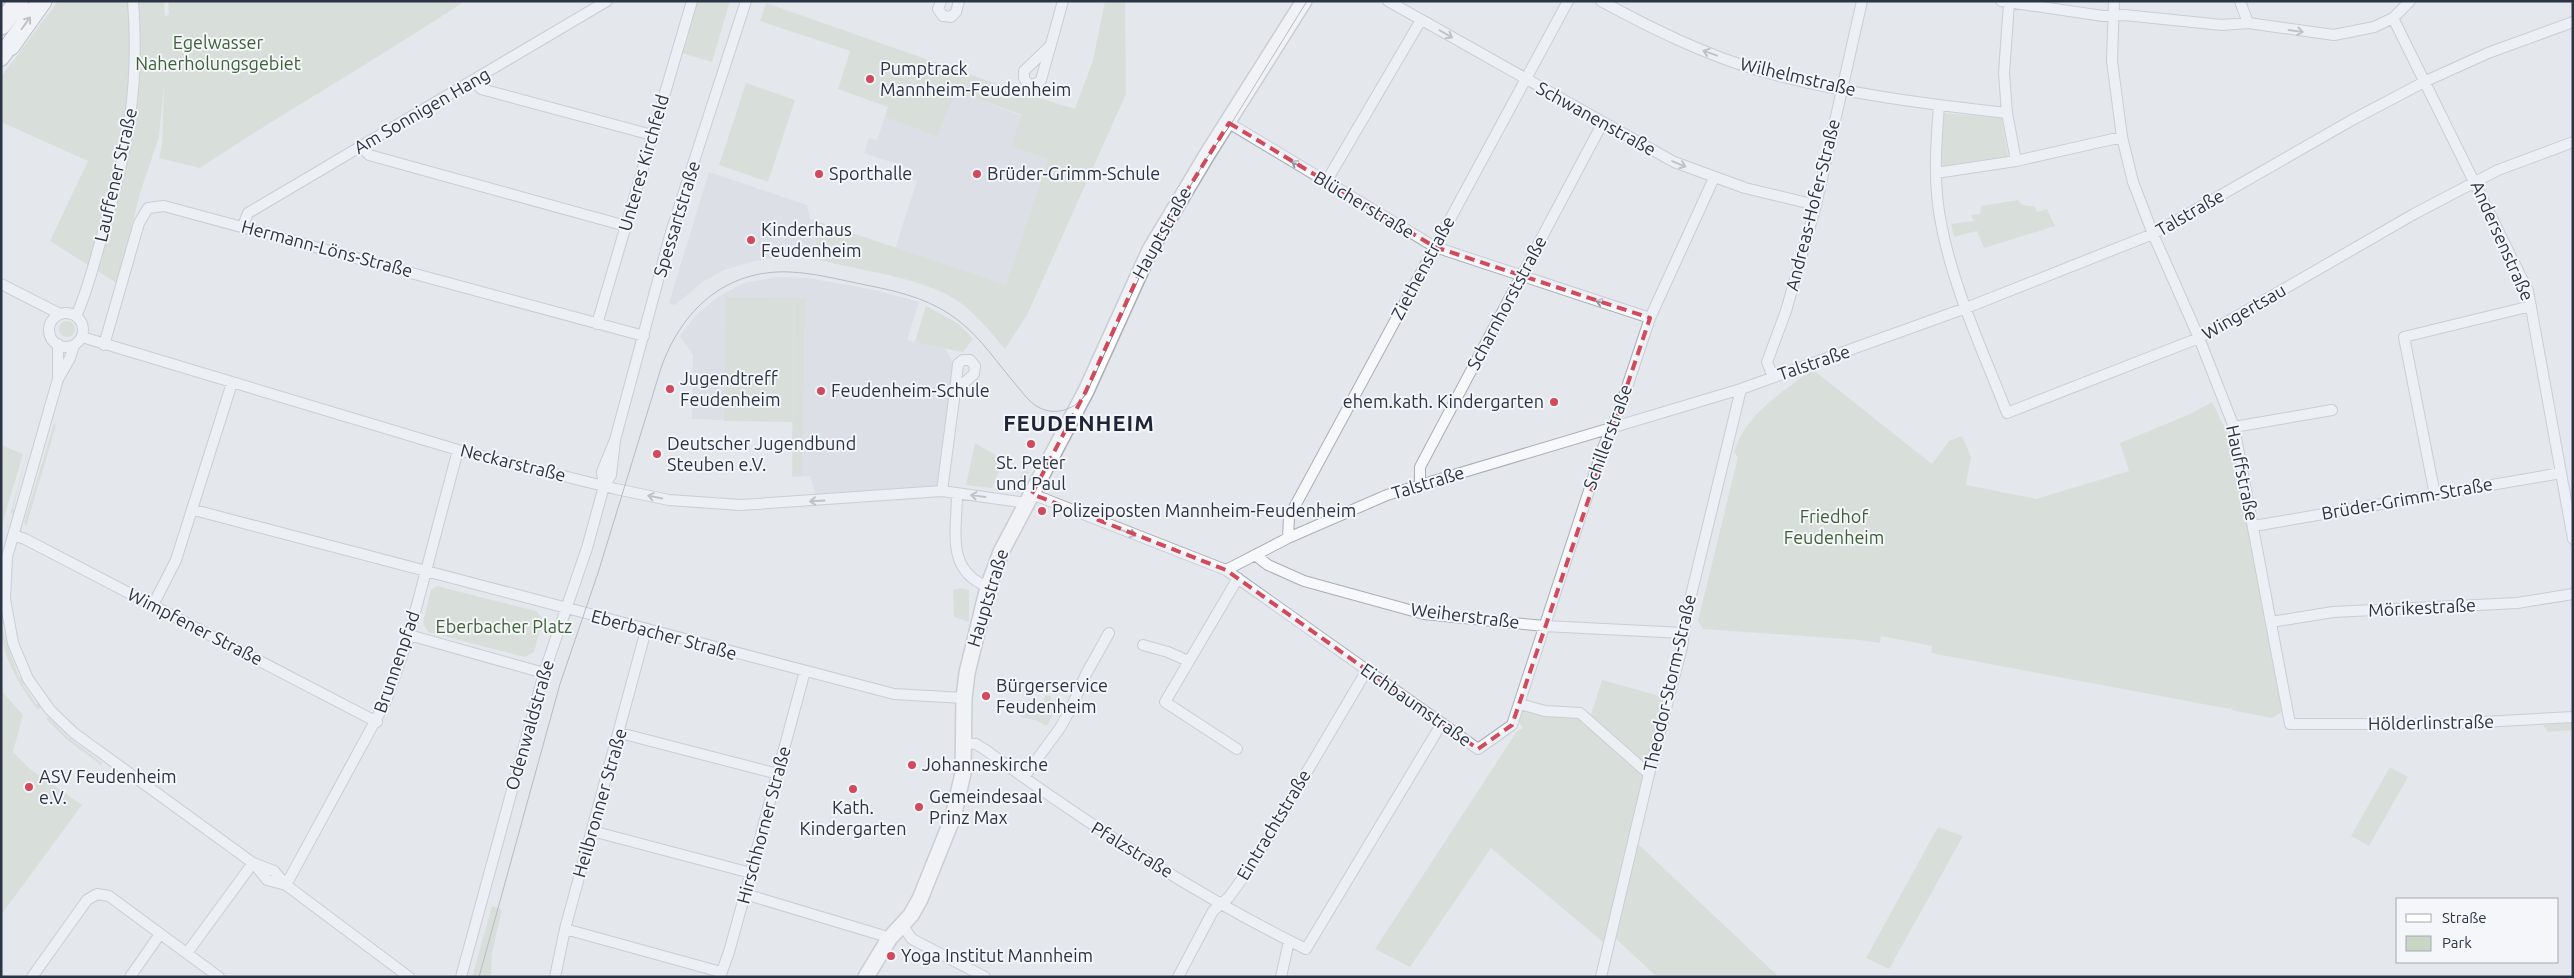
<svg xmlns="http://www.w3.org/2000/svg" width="2574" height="978" viewBox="0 0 2574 978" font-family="Ubuntu,sans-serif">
  <rect width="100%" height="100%" fill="#e4e7ec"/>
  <path fill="#d2d6de" d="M956,91L1022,116L1048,159L1006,285L895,249L917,181L909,179L912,169L864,153L869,138L877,140L888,107Z
    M709,172L807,205L819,260L779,257L754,261L724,270L704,281L675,305L669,303Z
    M776,277L808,278L875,290L919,302L907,340L945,348L953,363L937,488L816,494L810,476L792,477V422L692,419L693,355L680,336L696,315L718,297L744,283Z"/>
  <path fill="#c9d6c5" d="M58,1H164L165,17L169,14L168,1H465C378,59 287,110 200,168L159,158L162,146L164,85L159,137L140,193L118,284L50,241L88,161L1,122V77Z
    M692,1H730L712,62L678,52Z
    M1105,1H1125L1126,94L1027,315L1005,349C988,329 970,306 946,294C909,276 859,270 819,260L811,219L1006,285L1048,159L1011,147L1022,115L956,91L937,136L885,117L888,107L838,89L850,51L760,21L766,3L1029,95L1075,109L1093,60Z
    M746,83L795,100L768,182L719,165Z
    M1943,113L2002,118L2008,157L1939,168Z
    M2018,200L2022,205L2035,207L2037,212L2047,209L2055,226L1984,248L1977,231L1954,237L1951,224L1974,221L1971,215L1980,214L1981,206Z
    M726,297L794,298L793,422L724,421Z
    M795,298H805L802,475H793Z
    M926,306L959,324L973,339L963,352L915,342Z
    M59 329a8 8 0 1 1 16 0a8 8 0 1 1-16 0Z
    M1812,369L1932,464L1949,441L1962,436L1971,457L1966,485L2036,499L2129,471L2120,443L2190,414L2212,402L2226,430L2256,566L2282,712L2272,718L2231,710L2233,706L2230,709L1931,653L1932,646L1881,636L1880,643L1859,640L1703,629L1698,621L1738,457L1734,452C1746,413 1782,393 1812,369Z
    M54,424L56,425L26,527L24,522Z
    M975,443L1004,460L992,488L966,485Z
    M1,445L23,454L1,528Z
    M29,445L13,509L16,510L15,514L11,513L1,548Z
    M1024,469L1029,472L1018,493L1013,492Z
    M437,586L536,611L543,619L534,652L525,657L428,632L423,623L431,590Z
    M961,588L969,590V622L954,617L953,590Z
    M1,625L19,678L22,677L25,683L23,684L36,704L39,703L42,706L38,710C20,687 1,655 1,625Z
    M1602,680L1667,698L1604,943L1491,848L1410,967L1375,949L1517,731L1523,728L1517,718L1520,711L1524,708L1550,717H1577L1583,722L1591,715Z
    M1,690L23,715L13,752L30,769L82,805L1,915Z
    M1046,695L1051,697L1052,706L1056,708L1047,726L1035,720L1020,717L1028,708L1039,712Z
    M48,717L68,737L102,763L101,765L66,739L46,719Z
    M2573,722V730L2548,732L2543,725Z
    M2390,767L2408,777L2369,846L2351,836Z
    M1938,827L1963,836L1889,969L1866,958Z
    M1637,843L1779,977H1657L1613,936Z
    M492,906L502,910L492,953L491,977H472Z"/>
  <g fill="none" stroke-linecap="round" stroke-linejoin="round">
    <defs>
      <path id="street" d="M941,1L938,9L943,16L951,17L956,12L959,1
        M1388,1L1674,162L1745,188L1816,205
        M1601,1C1653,29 1705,55 1761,71C1840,93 1925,104 2007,113
        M2001,1L2103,16L2124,15L2222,25L2248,23L2334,35L2374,27L2393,18L2410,1
        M2114,1L2112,61L2122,137L2133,182L2153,234L2199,338L2234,427L2290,724H2446L2573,717
        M2240,1L2248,23
        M2009,3L2004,73L2007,113L2016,161
        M2393,18L2528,291L2573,539
        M1051,45L1024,71V78L1028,84L1035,85L1041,80L1063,1
        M474,80L481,89L652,135
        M1939,105C1936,144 1933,184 1941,223C1953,288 1983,351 2007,413L2199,338L2414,214L2498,170L2573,142
        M1229,123L1435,247L1650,318
        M361,146L369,155L626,226
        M1936,173L2016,161L2122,137
        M1326,182L1421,20
        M243,226L248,213L607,1
        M1,284L60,314
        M49 330a17 17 0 1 1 34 0a17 17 0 1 1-34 0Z
        M76,316C88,290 94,263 102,236C127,153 140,89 133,1
        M597,324L692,1
        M82,337L458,450L616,489L669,500L741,505L942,491L1027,503
        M58,344V378
        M74,345L70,358L58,379L7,557L5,599L13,643L28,679L50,710L74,733L253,863L274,871L286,885L409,977
        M104,345L139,223L148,208L164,206L644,336
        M1773,377L1767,362L1786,311L1816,205L1862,1
        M2234,427L2332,410
        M1420,485V467L1602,124
        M604,486L602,472L615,440L671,232L746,1
        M942,491L955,391L974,374L975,366L970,360H963L958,364L955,391
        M957,493C957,531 945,570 988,587
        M1032,494L1226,570L1288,538L1387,495L1741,389L1966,308L2153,234L2352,120L2426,81L2488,53L2573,22
        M2435,495L2404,337L2531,306
        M194,510L894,694L964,698
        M2254,526L2561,473
        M13,535L25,539L377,722
        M1288,538L1289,517L1568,1
        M1255,555L1268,565L1304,581L1424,614L1544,626L1684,633
        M1226,570L1478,749L1512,725L1603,448L1621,405L1650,318L1714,178
        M153,605L176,560L232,383
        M2271,622L2333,612L2517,603L2573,594
        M409,635L544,673
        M1143,645L1168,652L1188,661
        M1520,704L1545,711L1580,713L1649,774
        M620,733L778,774
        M963,743L976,744L987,751C1089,825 1194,894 1306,949L1442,723
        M1237,749L1165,702L1238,578
        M1024,777L1060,728L1072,706L1086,674L1109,633
        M592,831L751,873
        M255,865L267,880L286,885
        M286,885L386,701L409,635L458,450
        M745,894L881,935L889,939
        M902,925L912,939L985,977
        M565,929L721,972
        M187,953L253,863
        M32,977L87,900L97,894L109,896L219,977
        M130,977L160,934
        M461,977L544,673L587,548L604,486L611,475L615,440
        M555,977L565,929L646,630
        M720,977L729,952L745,894L805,671
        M1178,977L1213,911L1229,897L1250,868L1367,670
        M1281,977L1289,941
        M1601,977L1649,774L1682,647L1686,616L1741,389"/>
      <path id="secondary" d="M1,58L10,46
        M866,977L889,939L911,915L920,899L953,817L963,773L964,698L967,673L988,587L1001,552L1086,391L1150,250L1208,153L1304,1"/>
      <path id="highway" d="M1,25L19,1
        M10,46L42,1"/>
    </defs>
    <use href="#street" stroke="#a9aeb7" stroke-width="12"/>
    <use href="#secondary" stroke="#a9aeb7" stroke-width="18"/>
    <use href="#highway" stroke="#8b94a3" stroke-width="21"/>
    <use href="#street" stroke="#f7f8fa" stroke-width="10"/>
    <use href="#secondary" stroke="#fff" stroke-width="15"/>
    <use href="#highway" stroke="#fff" stroke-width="19"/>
    <path stroke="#7d8696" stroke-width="1" d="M479,977L560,684L598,573L661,368C681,311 725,269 790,272C813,273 837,279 861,284C896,291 930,298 959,321C981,338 998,364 1017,386C1023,393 1029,402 1038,407C1056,417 1077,409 1087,392L1150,254L1208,156L1231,124L1307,1"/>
  </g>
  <defs><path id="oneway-shaft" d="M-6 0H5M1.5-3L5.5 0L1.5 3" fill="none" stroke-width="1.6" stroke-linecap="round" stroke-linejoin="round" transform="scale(1.25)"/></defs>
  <use stroke="#959aa2" href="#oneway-shaft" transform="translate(26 23) rotate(-54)"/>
  <g stroke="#9196a0">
    <use href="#oneway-shaft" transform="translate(2296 31) rotate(8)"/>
    <use href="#oneway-shaft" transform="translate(1446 34) rotate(30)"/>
    <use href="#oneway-shaft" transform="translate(1710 53) rotate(-160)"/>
    <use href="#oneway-shaft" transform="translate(1679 164) rotate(22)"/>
    <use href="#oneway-shaft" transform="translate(1298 165) rotate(-149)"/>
    <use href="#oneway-shaft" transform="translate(1603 303) rotate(-162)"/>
    <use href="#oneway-shaft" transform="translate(978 496) rotate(-172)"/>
    <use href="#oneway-shaft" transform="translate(655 497) rotate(-169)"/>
    <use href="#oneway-shaft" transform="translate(817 501) rotate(177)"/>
    <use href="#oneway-shaft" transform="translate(1129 533) rotate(21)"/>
  </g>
  <path d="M0 0H2574V978H0ZM1229,123L1435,247L1650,318L1512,725L1478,749L1226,570L1032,494L1086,391L1150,250Z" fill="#e4e7ec" fill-opacity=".55" fill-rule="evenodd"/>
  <path fill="none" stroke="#d1495b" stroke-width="4" stroke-dasharray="10 6" stroke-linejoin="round" d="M1229,123L1435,247L1650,318L1512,725L1478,749L1226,570L1032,494L1086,391L1150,250Z"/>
  <g fill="#d1495b" stroke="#f4f6f9" stroke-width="2">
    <circle cx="870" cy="79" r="5"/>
    <circle cx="819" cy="174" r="5"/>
    <circle cx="977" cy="174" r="5"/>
    <circle cx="751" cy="240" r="5"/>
    <circle cx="670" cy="389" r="5"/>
    <circle cx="821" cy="391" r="5"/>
    <circle cx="1554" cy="402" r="5"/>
    <circle cx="1031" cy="444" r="5"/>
    <circle cx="657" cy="454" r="5"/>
    <circle cx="1042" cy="511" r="5"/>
    <circle cx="986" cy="696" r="5"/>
    <circle cx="912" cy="765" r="5"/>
    <circle cx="29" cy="787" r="5"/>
    <circle cx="853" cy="789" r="5"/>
    <circle cx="919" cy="807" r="5"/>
    <circle cx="891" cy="956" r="5"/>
  </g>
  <g text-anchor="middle" stroke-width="4" stroke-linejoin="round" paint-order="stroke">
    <g font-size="18" fill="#3f6138" stroke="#f4f6f9">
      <text x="218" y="49">Egelwasser<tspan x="218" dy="21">Naherholungsgebiet</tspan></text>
      <text x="1834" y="523">Friedhof<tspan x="1834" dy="21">Feudenheim</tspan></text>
      <text x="504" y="633">Eberbacher Platz</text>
    </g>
    <g font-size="18" fill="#2b3445" stroke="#f4f6f9" text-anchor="start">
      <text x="880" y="75">Pumptrack<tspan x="880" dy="21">Mannheim-Feudenheim</tspan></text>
      <text x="829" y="180">Sporthalle</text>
      <text x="987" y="180">Brüder-Grimm-Schule</text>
      <text x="761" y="236">Kinderhaus<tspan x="761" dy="21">Feudenheim</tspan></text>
      <text x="680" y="385">Jugendtreff<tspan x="680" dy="21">Feudenheim</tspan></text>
      <text x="831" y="397">Feudenheim-Schule</text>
      <text x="1544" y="408" text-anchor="end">ehem.kath. Kindergarten</text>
      <text x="667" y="450">Deutscher Jugendbund<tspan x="667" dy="21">Steuben e.V.</tspan></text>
      <text x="1031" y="469" text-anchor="middle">St. Peter<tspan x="1031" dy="21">und Paul</tspan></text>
      <text x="1052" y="517">Polizeiposten Mannheim-Feudenheim</text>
      <text x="996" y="692">Bürgerservice<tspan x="996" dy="21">Feudenheim</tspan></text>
      <text x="922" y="771">Johanneskirche</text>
      <text x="39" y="783">ASV Feudenheim<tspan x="39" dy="21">e.V.</tspan></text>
      <text x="929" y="803">Gemeindesaal<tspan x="929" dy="21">Prinz Max</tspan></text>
      <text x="853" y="814" text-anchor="middle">Kath.<tspan x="853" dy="21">Kindergarten</tspan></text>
      <text x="901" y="962">Yoga Institut Mannheim</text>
    </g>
    <g font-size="18" fill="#2b3445" stroke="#f4f6f9">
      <text transform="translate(1798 77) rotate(13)" y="6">Wilhelmstraße</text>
      <text transform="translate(422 111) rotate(-30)" y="6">Am Sonnigen Hang</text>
      <text transform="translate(1596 119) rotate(29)" y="6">Schwanenstraße</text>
      <text transform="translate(644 163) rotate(-74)" y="6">Unteres Kirchfeld</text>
      <text transform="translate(116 175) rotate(-77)" y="6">Lauffener Straße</text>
      <text transform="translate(1364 205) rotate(31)" y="6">Blücherstraße</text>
      <text transform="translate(1813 205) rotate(-76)" y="6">Andreas-Hofer-Straße</text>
      <text transform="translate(2190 213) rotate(-30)" y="6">Talstraße</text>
      <text transform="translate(677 219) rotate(-73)" y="6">Spessartstraße</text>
      <text transform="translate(1162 233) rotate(-61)" y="6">Hauptstraße</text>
      <text transform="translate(2502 241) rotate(66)" y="6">Andersenstraße</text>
      <text transform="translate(327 249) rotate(15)" y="6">Hermann-Löns-Straße</text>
      <text transform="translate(1423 268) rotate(-62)" y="6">Ziethenstraße</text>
      <text transform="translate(1507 303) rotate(-62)" y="6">Scharnhorststraße</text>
      <text transform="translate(2244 312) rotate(-30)" y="6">Wingertsau</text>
      <text transform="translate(1814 363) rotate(-19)" y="6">Talstraße</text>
      <text transform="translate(1608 437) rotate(-70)" y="6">Schillerstraße</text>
      <text transform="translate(513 463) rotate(14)" y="6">Neckarstraße</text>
      <text transform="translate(2242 473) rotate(78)" y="6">Hauffstraße</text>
      <text transform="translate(1428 483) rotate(-17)" y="6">Talstraße</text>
      <text transform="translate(2407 499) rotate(-10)" y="6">Brüder-Grimm-Straße</text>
      <text transform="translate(988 598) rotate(-73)" y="6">Hauptstraße</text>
      <text transform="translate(2422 608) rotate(-3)" y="6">Mörikestraße</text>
      <text transform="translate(1465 616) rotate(7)" y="6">Weiherstraße</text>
      <text transform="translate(195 627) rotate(27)" y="6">Wimpfener Straße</text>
      <text transform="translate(664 635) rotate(15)" y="6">Eberbacher Straße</text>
      <text transform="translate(397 662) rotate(-71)" y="6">Brunnenpfad</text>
      <text transform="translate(1670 683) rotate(-77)" y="6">Theodor-Storm-Straße</text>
      <text transform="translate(1416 705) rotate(35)" y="6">Eichbaumstraße</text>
      <text transform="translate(2431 723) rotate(-1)" y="6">Hölderlinstraße</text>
      <text transform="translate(530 725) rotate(-74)" y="6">Odenwaldstraße</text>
      <text transform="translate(600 803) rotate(-74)" y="6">Heilbronner Straße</text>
      <text transform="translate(764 825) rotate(-75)" y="6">Hirschhorner Straße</text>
      <text transform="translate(1274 825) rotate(-59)" y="6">Eintrachtstraße</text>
      <text transform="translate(1132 850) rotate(31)" y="6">Pfalzstraße</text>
    </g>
    <g font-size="22" font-weight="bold" letter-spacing="1" fill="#1d2536" stroke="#f4f6f9">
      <text x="1079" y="431">FEUDENHEIM</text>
    </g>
  </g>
  <rect width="2574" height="978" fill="none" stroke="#2b3445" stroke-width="5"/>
  <rect x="2396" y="898" width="162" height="65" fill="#f4f6f9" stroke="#a4a8b1"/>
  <rect x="2406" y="914" width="25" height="8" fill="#ffffff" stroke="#a4a8b1"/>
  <text x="2442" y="923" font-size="15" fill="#2b3445">Straße</text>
  <rect x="2406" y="936" width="25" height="15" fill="#c9d6c5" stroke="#a4a8b1"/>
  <text x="2442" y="948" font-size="15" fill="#2b3445">Park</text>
</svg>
